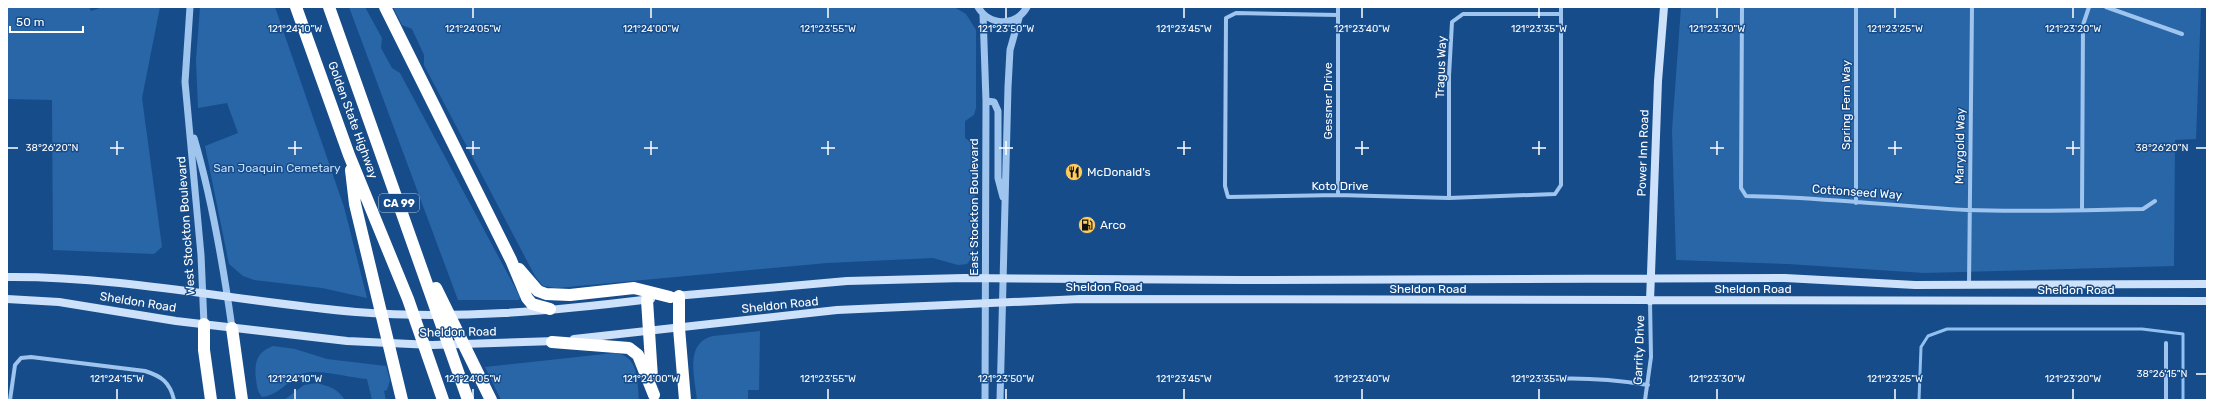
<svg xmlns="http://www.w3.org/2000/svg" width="2214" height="407" viewBox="0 0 2214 407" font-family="Rubik,sans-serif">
  <rect width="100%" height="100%" fill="#174c8a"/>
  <path fill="#2966a8" d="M7,7H89L91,11L103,7H160L142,98L162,247L154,254L53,250L52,100L7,99Z
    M200,7H275L344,207L367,298L322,288L254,280L243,276L229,264L205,146L238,133L227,103L198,108L196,60Z
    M349,7H365L382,38L381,48L392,68L400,73L520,297L519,300H458Z
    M393,7H954L966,14L976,30V108L974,115L965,121V138L974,144L976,149L974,255L967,264L958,265L933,258L827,263L557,288L543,286L535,276L424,65V55L412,29L402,25Z
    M1681,7H2201L2196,139L2175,140L2174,266L1924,273L1788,264L1676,260L1672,130Z
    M760,331L759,390H748V400H697C695,378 684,343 713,336Z
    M273,346L295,349L327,359L386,366L390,380L387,390L384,391L386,400H372L367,379C350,378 317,368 302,374C287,381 279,395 262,397C257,391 257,386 256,379C254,362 257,352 273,346Z
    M614,353C639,355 637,380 639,400H501L485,367Z
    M317,383C329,386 338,389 345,400H284L304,385Z"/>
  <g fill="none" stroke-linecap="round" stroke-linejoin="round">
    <path stroke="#92c0f1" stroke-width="3" d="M1919,400L1921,347L1928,336L1947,329H2142L2183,334V400"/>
    <path stroke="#9fc5ee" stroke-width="4" d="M1338,7V195
      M1742,7L1741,188L1746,196C1820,197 1893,206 1967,210C2025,212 2084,210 2143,209L2155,201
      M1856,7V203
      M2106,7L2182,34
      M1338,15L1236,13L1226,18L1225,186L1228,197L1338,195L1449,198L1555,194L1561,185V7
      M1449,198V76L1452,22L1463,14H1560
      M2082,209L2083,25L2089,7
      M1969,285L1972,7
      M2166,343V400
      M1531,381C1570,376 1609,379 1648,385
      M10,400L15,365L21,358L31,357L145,371C161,376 170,382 174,400
      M1645,400L1651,357L1650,301"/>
    <path stroke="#9fc5ee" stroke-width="7" d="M190,7L185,82L201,255L204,324
      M978,7C989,26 1016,27 1027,7
      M983,14L986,101L985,400
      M986,101L994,102L998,111V178L1003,197
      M194,138C212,199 223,264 232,328
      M1000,400L1008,87L1010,50L1019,18"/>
    <path stroke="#cde1fa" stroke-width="8" d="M7,277C124,276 240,302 356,312C454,320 554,311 651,299
      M675,296L847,281L964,278L1241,280L1785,278L1915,285L2207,284
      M7,299L59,302L176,321L347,341L432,345L556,341
      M1650,301L1658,81L1664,7
      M574,339L837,310L1080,299L2207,301"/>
    <path stroke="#fff" stroke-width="12" d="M296,7L349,155L408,299L443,400
      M329,7L468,400
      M385,7L511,260L527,298L532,304L550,309
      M351,170L355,204L402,400
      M519,269L538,291L546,294L570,295L634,288L670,297
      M436,288L491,400
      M679,296V328L685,400
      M647,300L652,378
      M204,324V350L211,400
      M232,328L242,400
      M552,342L629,348L638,355L654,395"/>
  </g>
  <path fill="none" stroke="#fff" stroke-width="1.5" d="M295,8V18M473,8V18M651,8V18M828,8V18M1006,8V18M1184,8V18M1362,8V18M1539,8V18M1717,8V18M1895,8V18M2073,8V18M117,141V155M295,141V155M473,141V155M651,141V155M828,141V155M1006,141V155M1184,141V155M1362,141V155M1539,141V155M1717,141V155M1895,141V155M2073,141V155M8,148H18M110,148H124M288,148H302M466,148H480M644,148H658M821,148H835M999,148H1013M1177,148H1191M1355,148H1369M1532,148H1546M1710,148H1724M1888,148H1902M2066,148H2080M2196,148H2206M2196,374H2206M117,389V399M295,389V399M473,389V399M651,389V399M828,389V399M1006,389V399M1184,389V399M1362,389V399M1539,389V399M1717,389V399M1895,389V399M2073,389V399"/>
  <defs>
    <symbol id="restaurant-disc" viewBox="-11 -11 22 22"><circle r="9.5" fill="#ffcc5d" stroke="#174c8a"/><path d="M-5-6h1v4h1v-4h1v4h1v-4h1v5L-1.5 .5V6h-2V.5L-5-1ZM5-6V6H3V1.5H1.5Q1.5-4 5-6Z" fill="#111"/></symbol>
    <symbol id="fuel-disc" viewBox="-11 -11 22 22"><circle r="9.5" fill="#ffcc5d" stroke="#174c8a"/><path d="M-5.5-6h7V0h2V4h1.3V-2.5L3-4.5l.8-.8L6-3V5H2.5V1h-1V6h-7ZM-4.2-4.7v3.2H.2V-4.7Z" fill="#111"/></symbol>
  </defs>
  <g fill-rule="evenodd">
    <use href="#restaurant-disc" x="1064" y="162" width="20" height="20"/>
    <use href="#fuel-disc" x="1077" y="215" width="20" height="20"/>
  </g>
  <g text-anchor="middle" stroke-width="3" stroke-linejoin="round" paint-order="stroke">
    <rect fill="#174c8a" stroke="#b9c9dc" stroke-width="1" x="379" y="194" width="40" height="18" rx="3"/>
    <g font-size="11" font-weight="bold" fill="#fff">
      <text x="399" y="207">CA 99</text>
    </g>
    <g font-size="12" fill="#fff" stroke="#174c8a">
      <text transform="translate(1441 67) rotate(-88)" y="4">Tragus Way</text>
      <text transform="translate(1328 101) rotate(-90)" y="4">Gessner Drive</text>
      <text transform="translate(1846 105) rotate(-90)" y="4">Spring Fern Way</text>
      <text transform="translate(353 120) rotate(70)" y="4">Golden State Highway</text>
      <text transform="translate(1960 146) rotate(-89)" y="4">Marygold Way</text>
      <text transform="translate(1643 153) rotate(-88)" y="4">Power Inn Road</text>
      <text x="1340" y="190">Koto Drive</text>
      <text transform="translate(1857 192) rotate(4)" y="4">Cottonseed Way</text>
      <text transform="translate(974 207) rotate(-90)" y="4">East Stockton Boulevard</text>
      <text transform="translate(186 226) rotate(-94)" y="4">West Stockton Boulevard</text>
      <text x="1104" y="291">Sheldon Road</text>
      <text x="1428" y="293">Sheldon Road</text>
      <text x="1753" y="293">Sheldon Road</text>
      <text x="2076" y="294">Sheldon Road</text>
      <text transform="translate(138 302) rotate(9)" y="4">Sheldon Road</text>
      <text transform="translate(780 305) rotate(-6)" y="4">Sheldon Road</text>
      <text transform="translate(458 332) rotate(-1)" y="4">Sheldon Road</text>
      <text transform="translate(1639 350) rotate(-88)" y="4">Garrity Drive</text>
    </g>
    <g font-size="12" fill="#c5dffa" stroke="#174c8a">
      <text x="277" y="172">San Joaquin Cemetary</text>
    </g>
    <g font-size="12" fill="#fff" stroke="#174c8a" text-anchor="start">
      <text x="1087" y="176">McDonald's</text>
      <text x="1100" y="229">Arco</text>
    </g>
  </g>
  <g font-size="10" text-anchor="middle" fill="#fff" stroke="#174c8a" stroke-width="3" stroke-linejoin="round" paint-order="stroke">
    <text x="295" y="32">121°24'10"W</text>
    <text x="473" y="32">121°24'05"W</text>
    <text x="651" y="32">121°24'00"W</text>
    <text x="828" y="32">121°23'55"W</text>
    <text x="1006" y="32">121°23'50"W</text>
    <text x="1184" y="32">121°23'45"W</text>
    <text x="1362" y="32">121°23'40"W</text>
    <text x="1539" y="32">121°23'35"W</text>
    <text x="1717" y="32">121°23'30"W</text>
    <text x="1895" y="32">121°23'25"W</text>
    <text x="2073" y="32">121°23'20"W</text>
    <text x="52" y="151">38°26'20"N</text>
    <text x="2162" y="151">38°26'20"N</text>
    <text x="2162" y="377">38°26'15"N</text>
    <text x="117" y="382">121°24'15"W</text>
    <text x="295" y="382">121°24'10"W</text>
    <text x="473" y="382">121°24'05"W</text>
    <text x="651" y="382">121°24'00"W</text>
    <text x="828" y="382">121°23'55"W</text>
    <text x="1006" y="382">121°23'50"W</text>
    <text x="1184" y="382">121°23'45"W</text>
    <text x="1362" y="382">121°23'40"W</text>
    <text x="1539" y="382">121°23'35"W</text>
    <text x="1717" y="382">121°23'30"W</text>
    <text x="1895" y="382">121°23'25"W</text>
    <text x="2073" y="382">121°23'20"W</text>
  </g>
  <rect width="2214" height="407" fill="none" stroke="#ffffff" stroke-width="16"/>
  <path d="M10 26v6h73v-6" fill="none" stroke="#ffffff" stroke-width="2"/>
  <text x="16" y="26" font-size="12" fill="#ffffff" stroke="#174c8a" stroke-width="3" paint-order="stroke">50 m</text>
</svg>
